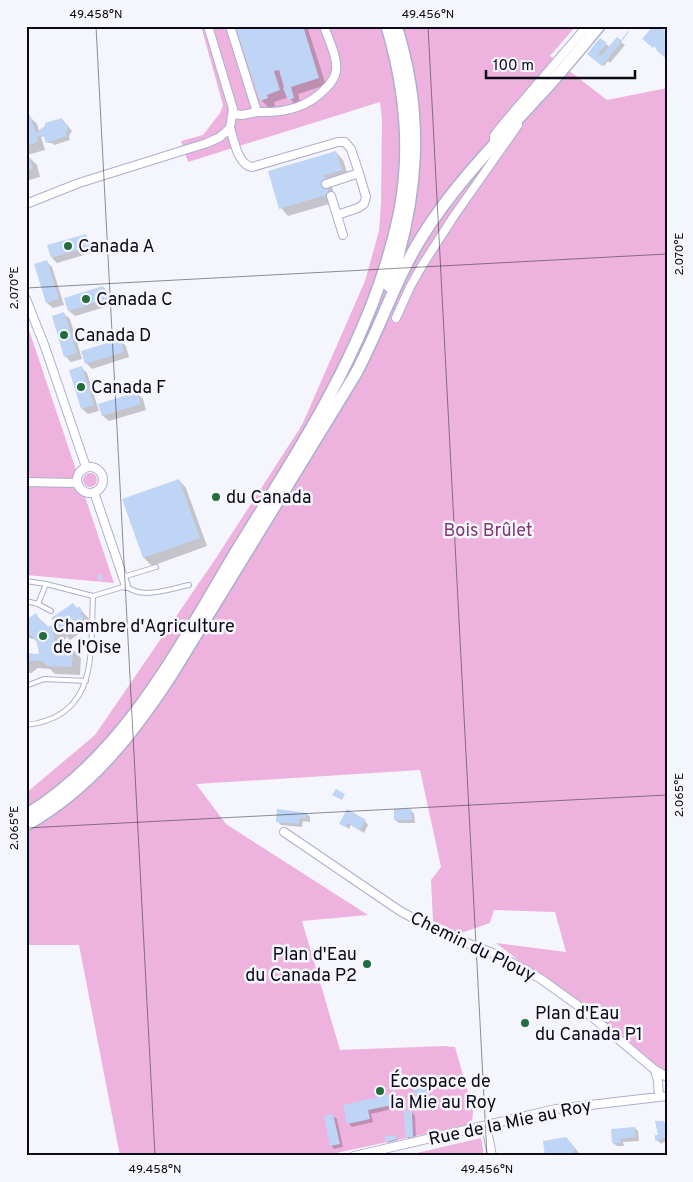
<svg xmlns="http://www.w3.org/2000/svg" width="693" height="1182" viewBox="0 0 693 1182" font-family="Overpass,sans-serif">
  <rect width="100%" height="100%" fill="#f5f5fd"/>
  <path fill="#edb3de" d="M201,26H576L550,56L607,100L667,88V1075L496,943L566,952L555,912L494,910L490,923L458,934L433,921L431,880L441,867L420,770L196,784L226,824L368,915L302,921L340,1050L443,1046L455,1047L473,1110L472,1124L322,1156H120L79,945H26V793L95,735L216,558L302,425L365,281L379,231L381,203L382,120L380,102L188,162L181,141L203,135L220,113L223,105Z
    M26,321L114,583L26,575Z
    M83 480a7 7 0 1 1 14 0a7 7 0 1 1-14 0Z
    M481,1138L484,1156H404Z"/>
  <path fill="#0003" d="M236,26H307L326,85L298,94L301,106L297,107L289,97L274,102L275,106L269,108L261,100Z
    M617,39L625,45L610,63L608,61L604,66L592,58L606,44L610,47Z
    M29,116L37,124L39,131L62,119L72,131L69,136L70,140L54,145L52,143H48L45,136L41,137L45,150L27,155L37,165L40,177L26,181V117Z
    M336,152L343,160L349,178L331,183L336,202L288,216L281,208Z
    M85,235L91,241L94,252L57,263L52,258Z
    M47,262L52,267L64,305L53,308L47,303Z
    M103,287L109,293L112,305L75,316L69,311Z
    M64,314L70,319L82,359L71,362L65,356Z
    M120,340L126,346L129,357L92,369L86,363Z
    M81,367L87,373L99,411L88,414L82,409Z
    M137,393L143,399L146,410L109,421L103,416L100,405Z
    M179,480L186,488L207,546L152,566L144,558L123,500Z
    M79,608L90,620L87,621L91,626L70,640L66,636V639L59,641L62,646L60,647L62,650H73L81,658L80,675L55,674L50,669L38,668L31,673H26V655H41L39,645L36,640L26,637V622L36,615L49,628Z
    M411,810L414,814L415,823H399L395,820Z
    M307,814L310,817V822L303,821L302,827L281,825L277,821Z
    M365,821L368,825L364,833L351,825L349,829L341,823Z
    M425,1087L427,1090L425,1091L429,1097L420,1101L418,1089Z
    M395,1095L398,1098L400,1107L371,1114L373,1122L352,1127L348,1123L344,1106Z
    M412,1112L415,1116L416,1140H410L406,1136Z
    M333,1116L337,1119L343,1147L334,1149L331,1145Z
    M664,1122L667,1127V1142H663L662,1144L656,1140Z
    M635,1128L638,1131L639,1141L623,1142L624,1146H617L613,1143Z
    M395,1136L398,1140L388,1143L387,1141Z
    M570,1142L579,1153L576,1156L546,1155Z"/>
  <path fill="#bfd5f5" d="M235,26H303L319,78L291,87L294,98L288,100L283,88L284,87L279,70L274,71L280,90L267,95L268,98L260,101Z
    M653,26H659L666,32L664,34L667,36V59L656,50L657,49L654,46L653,48L642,39Z
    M628,31L629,32L602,66L587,54L600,38L607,43L598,54L601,56L617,37L621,40Z
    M30,115L36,133L40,132L39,130L45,126V123L62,118L63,123L69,126L66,132L67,136L46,143L43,135L37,137L38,142L26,146V116Z
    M336,151L342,170L324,175L329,194L279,209L268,171Z
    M29,156L33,169L26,171V157Z
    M86,234L90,246L51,258L47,245Z
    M47,260L59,299L46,303L34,264Z
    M103,286L107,299L68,311L64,298Z
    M64,312L77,353L64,357L52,316Z
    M120,339L124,352L85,364L81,351Z
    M82,366L94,405L81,409L69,370Z
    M137,392L141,404L102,416L98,404Z
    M179,479L200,538L143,558L122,499Z
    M101,574L103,580L99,581L98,575Z
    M73,603L77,608L79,606L83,612L80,613L84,618L62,633L59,629L58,631L53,633L55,638L54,639L60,649H73L72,667L46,666L43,661H30L26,663V653L39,654L37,643L32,636L26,632V620L36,613L43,624L45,623L48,627L55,623L51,618Z
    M336,789L345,794L342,800L332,795Z
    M277,809L307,813L306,819L300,818L299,824L276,822Z
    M347,809L366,820L360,830L348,823L345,827L339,824Z
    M394,809H411L412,820H394Z
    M424,1084L427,1088L425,1089L429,1096L418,1100L412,1088L417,1086L418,1088Z
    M395,1093L398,1104L368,1110L370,1119L347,1124L343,1105Z
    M404,1111H412L413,1137H405Z
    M333,1114L340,1144L330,1146L324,1116Z
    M655,1121H664L665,1125H667V1138L659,1139V1142L655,1140V1135H658Z
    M635,1127L636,1137L620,1139L621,1143H612L611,1129Z
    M396,1135L397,1139L386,1142L384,1137Z
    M566,1137L576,1149L568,1156H562L560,1153L545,1156L543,1141Z"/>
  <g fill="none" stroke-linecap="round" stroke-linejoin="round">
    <defs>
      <path id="lane" d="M123,577L156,567
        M26,581L46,584
        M26,601L38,604L51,611
        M38,604L46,584L93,596
        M26,686L44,679L86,681
        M26,725C100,717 90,651 93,596L126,586C142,600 169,589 189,585"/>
      <path id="street" d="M230,26L257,112L242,115L233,114
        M257,112C284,113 308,108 327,87C331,83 335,77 336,71C338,57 328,39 324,26
        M230,128C234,140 238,165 252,167L338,142H345L351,149L359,173L326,184
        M494,145V136L499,129L587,26
        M331,196L343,235
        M26,204L79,183L207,143L220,137L230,128L233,109L208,26
        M337,215L358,208L364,204L366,197L359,173
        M26,299L45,347L86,467
        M396,318L410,287L423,264L454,216L518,125
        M77 480a13 13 0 1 1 26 0a13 13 0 1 1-26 0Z
        M26,482L77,483
        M94,492L126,586
        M284,832L400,911L439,932L500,956L541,979L584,1010L655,1070L667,1077
        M655,1070L658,1081L659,1097
        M486,1125L492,1156
        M354,1156L556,1109L667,1096"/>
      <path id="secondary" d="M389,286C418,198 425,116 396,26
        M26,815C126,754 179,647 237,550C302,445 373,339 399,215C412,152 405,87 387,26
        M26,825C90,789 133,734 172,674L355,375C380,329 395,279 423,235C455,184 497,142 537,98C559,75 579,50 599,26"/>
    </defs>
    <use href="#lane" stroke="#adaed1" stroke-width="6"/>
    <use href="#street" stroke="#adaed1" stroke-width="10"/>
    <use href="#secondary" stroke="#adaed1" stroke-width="14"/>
    <use href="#lane" stroke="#fff" stroke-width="4"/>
    <use href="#street" stroke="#fff" stroke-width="8"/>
    <use href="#secondary" stroke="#fff" stroke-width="11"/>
  </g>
  <path fill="none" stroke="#0b0a16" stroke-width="1" stroke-opacity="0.45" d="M96,26L155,1156M428,26L487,1156M26,288L667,254M26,828L667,795"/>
  <g fill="#216e3c" stroke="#f5f5fd" stroke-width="2">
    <circle cx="68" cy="246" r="5"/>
    <circle cx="86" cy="299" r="5"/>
    <circle cx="64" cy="335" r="5"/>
    <circle cx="81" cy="387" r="5"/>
    <circle cx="216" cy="497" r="5"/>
    <circle cx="43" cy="636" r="5"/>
    <circle cx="367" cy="964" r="5"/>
    <circle cx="525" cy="1023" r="5"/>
    <circle cx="380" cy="1091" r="5"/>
  </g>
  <g text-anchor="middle" stroke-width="5" stroke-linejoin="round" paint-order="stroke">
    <g font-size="18" fill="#0b0a16" stroke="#f5f5fd" text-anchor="start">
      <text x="78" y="252">Canada A</text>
      <text x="96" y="305">Canada C</text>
      <text x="74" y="341">Canada D</text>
      <text x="91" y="393">Canada F</text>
      <text x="226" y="503">du Canada</text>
      <text x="53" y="632">Chambre d'Agriculture<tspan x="53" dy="21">de l'Oise</tspan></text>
      <text x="357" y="960" text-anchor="end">Plan d'Eau<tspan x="357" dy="21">du Canada P2</tspan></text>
      <text x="535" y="1019">Plan d'Eau<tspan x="535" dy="21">du Canada P1</tspan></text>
      <text x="390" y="1087">Écospace de<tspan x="390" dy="21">la Mie au Roy</tspan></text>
    </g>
    <g font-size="18" fill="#813872" stroke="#f5f5fd">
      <text x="488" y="536">Bois Brûlet</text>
    </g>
    <g font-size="18" fill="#0b0a16" stroke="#f5f5fd">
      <text transform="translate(473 946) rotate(26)" y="6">Chemin du Plouy</text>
      <text transform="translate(510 1122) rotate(-12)" y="6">Rue de la Mie au Roy</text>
    </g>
  </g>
  <rect width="693" height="1182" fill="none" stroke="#f5f5fd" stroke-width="55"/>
  <path d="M486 70v8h149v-8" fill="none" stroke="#0b0a16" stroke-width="2.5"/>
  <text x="493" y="70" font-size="15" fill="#0b0a16" stroke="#f5f5fd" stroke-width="4" paint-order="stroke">100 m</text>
  <rect x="28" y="28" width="638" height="1126" fill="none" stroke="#0b0a16" stroke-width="2"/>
  <g font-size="12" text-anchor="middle" fill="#0b0a16">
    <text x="96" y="18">49.458°N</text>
    <text x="428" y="18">49.456°N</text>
    <text transform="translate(679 254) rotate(-90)" y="4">2.070°E</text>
    <text transform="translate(14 288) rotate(-90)" y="4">2.070°E</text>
    <text transform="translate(679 795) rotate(-90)" y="4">2.065°E</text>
    <text transform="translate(14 828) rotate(-90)" y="4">2.065°E</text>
    <text x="155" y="1173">49.458°N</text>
    <text x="487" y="1173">49.456°N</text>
  </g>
</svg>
